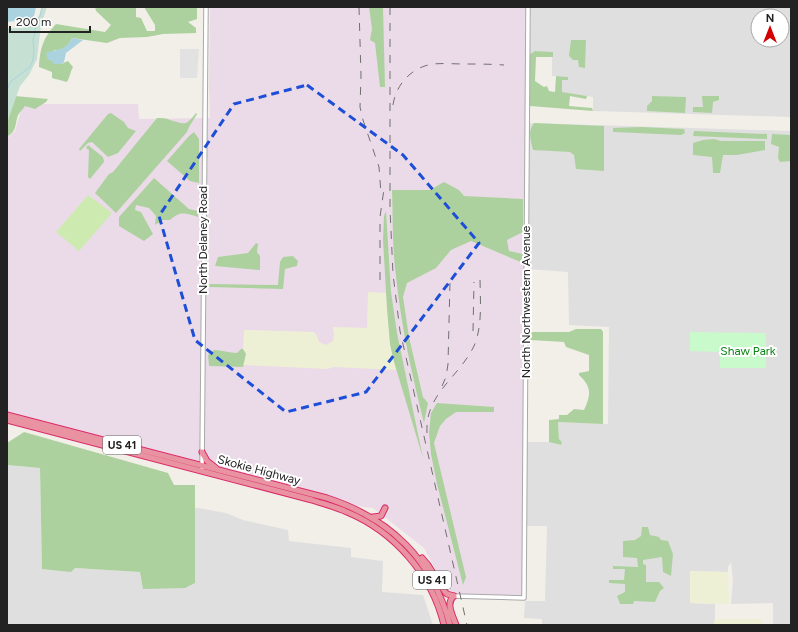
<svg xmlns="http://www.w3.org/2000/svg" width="798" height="632" viewBox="0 0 798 632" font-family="Figtree,sans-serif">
  <rect width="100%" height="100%" fill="#f2efe9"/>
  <path fill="#e0dfdf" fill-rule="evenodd" d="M531,7H791V117L593,111V97L561,92L562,80L568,77L552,76V53L535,51L530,54ZM758,16H782V40H758Z
    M529,123L791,131V625H773V603L731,604L733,581L731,562L728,567V572L690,571V603L715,604V625H542V619L524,618L525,601H545L547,526H526V442H549L561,445L562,442L559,439L558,422L608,424L609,327L569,325L568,272L528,269L527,227Z
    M7,465L40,468L42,569L75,568L140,572L195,583V508H198L226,513L243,520L288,530L289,541L351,548V557L383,561L382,592L423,595L433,625H7Z"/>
  <path fill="#ebdbe8" d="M210,7H529L524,598H451L424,548L373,508L348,505L7,414V138L15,131L23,104H138L139,119L210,118L209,88Z"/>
  <path fill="#eef0d5" d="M368,292L386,293L390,344L397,370L334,367L327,369L243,365L246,354L243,349L244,330L313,332L316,334L319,342L326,345L333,341L334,336L333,327L367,328Z
    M690,571L728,572L729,604L690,603Z
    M718,619H762V625H714V620Z"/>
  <path fill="#cdebb0" d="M88,195L112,213L79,251L56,232Z"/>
  <path fill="#add19e" d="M95,7H136V17L141,18L147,31H155V25L144,7H197V19L188,22L196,28V33L163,34L147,37L120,38L107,43L72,38C69,46 62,51 54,50L48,60H51L61,64L68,61L73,67C70,72 70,77 67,82L52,78V72L39,67C40,48 43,38 56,24L105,32L111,25L96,11Z
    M369,7H383L385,87H380L375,43L370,40L372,29Z
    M571,40H586L585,68L579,67L578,60H573L569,56Z
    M535,51L553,52V57H536L535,81L544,87L547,86L549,91L555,92L556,76L568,77V80H562V92L587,96L586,99L570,96L569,106L592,108L593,111L530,106V54Z
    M15,96L48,99L46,102L35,109L25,106C23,109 20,112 18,115C15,123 17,131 8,136L7,154V123Z
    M652,96L686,97L685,113L647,111V106L652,101Z
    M702,96H719V100L713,102L712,113L693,112V107H703Z
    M111,113L124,122L128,128L136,131L118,153L108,157L92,142L88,143L80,151L79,149L108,114Z
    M196,113L197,114L189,127L187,132L116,213L95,193L109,174L113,172L157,118C161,118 166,118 170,120C185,124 185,127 196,113Z
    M534,123L604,126V171L576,169L574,155L570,152L533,150C531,140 527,132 534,123Z
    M641,127L684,129L685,133L681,135L613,132V128Z
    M694,131L767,134V139L693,136Z
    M194,132L199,139V183L190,181L167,161L189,136Z
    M772,134L791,135V161L780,162L778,158L779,147L771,144Z
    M714,139L721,141H765V150L737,155H723L720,173H713L712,157L693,155V143L703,140Z
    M88,145L103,157L104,162L90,179L88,177L89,150L86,148Z
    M154,178L189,209L198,211V217C185,213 180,211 170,220H163L155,225L156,216L149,208L136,205L135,210L141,212L153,234L144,241L119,226V217Z
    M444,182L459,190L464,196L523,199V232L507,240L509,251L523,254V263L471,241L451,250L436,268L407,283L403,297L409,337L423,397L428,403L424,423C412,375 401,326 396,276C392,247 393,218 392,190H430Z
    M386,211L391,292L397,333L423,458L394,362L390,344L387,308L383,240L384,216Z
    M256,243L258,244L257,252L260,256V270L215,266L218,257L248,253Z
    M293,256L298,261L297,266L285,269L283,289L209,287L210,284L278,285L280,262L283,257Z
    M576,329H601L603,332V424L558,422L559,439L562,442L561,445L549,442V420L559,419V415H567L574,409L584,410C591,395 592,387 579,375V373L589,371V355L566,347L564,342L530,340V332H569Z
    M241,349H243L246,354L243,367L209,366L208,355L214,350C222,350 229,353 237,353Z
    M437,403L494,407V412H456L446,419L440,426L434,443L466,577L463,585L437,484L431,454L429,433L431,413Z
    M24,432L168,473L174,485H195V583L185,588L143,589L140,572L75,568L71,572L42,569L40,468L7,465V443Z
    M642,527H648L650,535L659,537L661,540L668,541L673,554L671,576L663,572L662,557L643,560V564L646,565V582H659L664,588L660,591L655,602L634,601L633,604H620L617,596L625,592V584L609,583V580H624L625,569H613V566L638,567L637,558L623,557V541L635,540L641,536Z"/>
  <path fill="#c6e0d4" d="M42,7H47L41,25L37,59L29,75L20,86L7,123V28H21L36,24Z"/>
  <path fill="#c8facc" d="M690,332L766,333V368H720V352L690,351Z"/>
  <path fill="#e2e2e2" d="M180,49H199L197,78H180Z"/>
  <path fill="#aad3df" d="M7,7H36L34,16L30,20C22,19 15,22 7,22Z
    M72,38L83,40L66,53L64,62L61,64H54L51,60H48L46,53C57,49 66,51 72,38Z"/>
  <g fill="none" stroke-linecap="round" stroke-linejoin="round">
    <path stroke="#aad3df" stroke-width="1" d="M7,91L10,82L30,67L33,60L34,50L33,41L37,19L40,16L42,7"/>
    <defs>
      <path id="minor" d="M202,468L206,7
        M454,596L524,598L528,7"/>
      <path id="highway" d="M7,415L327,498C391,519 432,559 450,625
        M7,420L312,500C324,504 336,507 347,512C395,532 432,575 444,625
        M202,452L207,461L216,468
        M373,517L381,516L385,508
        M422,558L428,565L445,592L447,594L454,596
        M454,596C445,603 453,616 456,625"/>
    </defs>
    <use href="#minor" stroke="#a9a9a9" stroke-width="5.5"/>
    <use href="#highway" stroke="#dc2a67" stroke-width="7"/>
    <use href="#minor" stroke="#fff" stroke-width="3.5"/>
    <use href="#highway" stroke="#e892a2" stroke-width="5"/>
    <path stroke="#707070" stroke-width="1" stroke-dasharray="8 8" stroke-linecap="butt" d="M359,7L361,76L360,107L363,120L379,167L381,194
      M390,7V209L393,274L400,331L467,625
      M393,105C396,84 412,67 433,64C443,63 454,64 464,64C477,64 491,64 504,65
      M380,280V217L384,189
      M473,331L474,282
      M442,386L446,377L448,364L450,281
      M427,433C425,393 458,379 474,346C483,326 480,298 480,276"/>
  </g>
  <path fill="none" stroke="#1d4ed8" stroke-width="3" stroke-dasharray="8 5" stroke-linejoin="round" d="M307,85L403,155L479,243L366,392L286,412L195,340L159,216L234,104Z"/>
  <g text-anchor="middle" stroke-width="4" stroke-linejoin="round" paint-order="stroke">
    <g fill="#fff" stroke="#646464" stroke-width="1">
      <rect x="103" y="436" width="38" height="18" rx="3"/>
      <rect x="413" y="571" width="38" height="18" rx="3"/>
    </g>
    <g font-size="11" font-weight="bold" fill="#222">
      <text x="122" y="449">US 41</text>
      <text x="432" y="584">US 41</text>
    </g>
    <g font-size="12" fill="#222" stroke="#fff">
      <text transform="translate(203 240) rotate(-90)" y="4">North Delaney Road</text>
      <text transform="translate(526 302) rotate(-90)" y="4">North Northwestern Avenue</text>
      <text transform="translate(259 470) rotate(15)" y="4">Skokie Highway</text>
    </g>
    <g font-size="12" fill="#0c8416" stroke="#fff">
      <text x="748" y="355">Shaw Park</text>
    </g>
  </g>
  <rect width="798" height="632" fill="none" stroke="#222222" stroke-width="16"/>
  <g transform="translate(770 28)"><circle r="19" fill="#ffffff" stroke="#a7a7a7"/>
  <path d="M0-3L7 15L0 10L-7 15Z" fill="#d40000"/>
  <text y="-6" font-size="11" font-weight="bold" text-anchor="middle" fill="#222222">N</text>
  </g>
  <path d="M10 26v6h80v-6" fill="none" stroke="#222222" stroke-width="2"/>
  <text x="16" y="26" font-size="12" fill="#222222" stroke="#ffffff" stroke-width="3" paint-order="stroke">200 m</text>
</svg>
